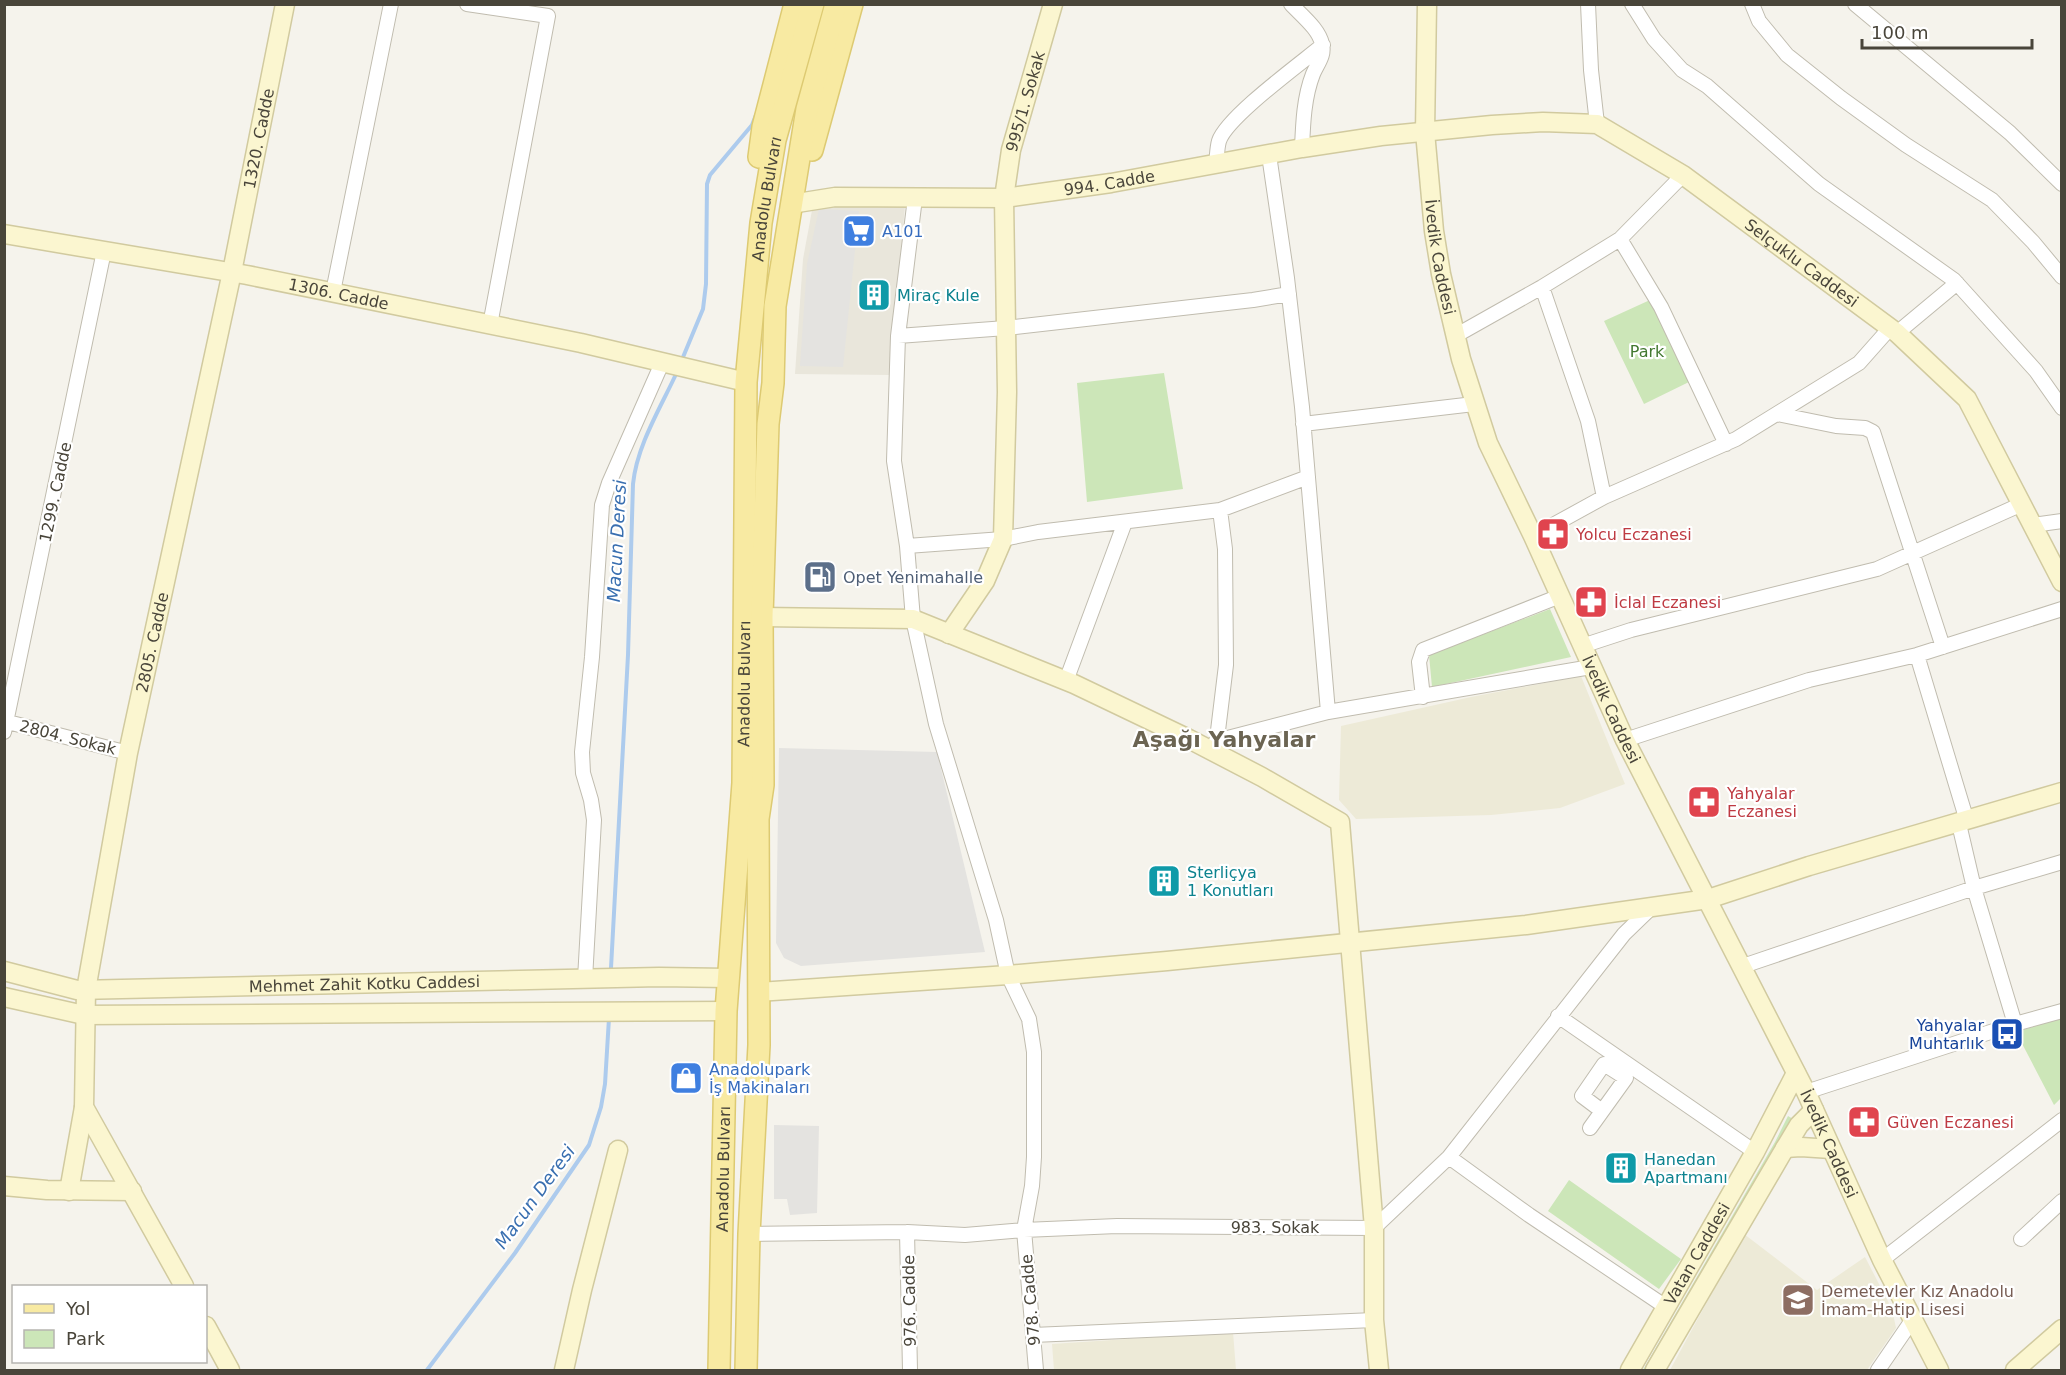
<svg xmlns="http://www.w3.org/2000/svg" width="2066" height="1375" viewBox="0 0 2066 1375" font-family="'DejaVu Sans',sans-serif">
  <rect width="100%" height="100%" fill="#f5f3ec"/>
  <path fill="#e9e6db" d="M813,205L905,206L890,375L795,374L803,259Z"/>
  <path fill="#edead7" d="M1581,676L1625,784L1560,808L1491,815L1356,819L1339,800L1341,726L1471,697Z
    M1744,1234L1817,1290L1865,1257L1892,1309L1896,1328L1867,1370H1670Z
    M1233,1332L1236,1370H1054L1052,1344Z"/>
  <path fill="#cce6b8" d="M1650,300L1691,381L1644,404L1604,321Z
    M1164,373L1183,489L1087,502L1077,383Z
    M1550,609L1571,657L1432,687L1429,655Z
    M2061,1018V1098L2054,1105L2016,1032Z
    M1788,1116L1793,1119L1647,1370H1643L1775,1142Z
    M1569,1180L1681,1259L1659,1289L1548,1211Z"/>
  <path fill="#e4e3e0" d="M819,209L859,211L843,367L800,366L807,264Z
    M779,748L937,752L985,952L801,966L784,958L776,943Z
    M774,1125L819,1126L817,1213L790,1215L787,1199H774Z"/>
  <g fill="none" stroke-linecap="round" stroke-linejoin="round">
    <path stroke="#adcbed" stroke-width="4" d="M681,362L703,309L706,284L707,184L710,175L752,125L756,115
      M611,968L628,655L633,484C637,445 661,407 677,372
      M427,1370L515,1253L589,1145L601,1107L605,1084L609,1018"/>
    <defs>
      <path id="street" d="M467,4L548,16L490,325
        M1291,4C1302,16 1319,29 1322,44C1325,56 1317,64 1313,74C1304,97 1303,123 1302,148
        M1588,4L1591,70L1597,124
        M1632,4L1654,39L1682,70L1707,86L1819,184L1954,280L2036,371L2062,408
        M1752,4L1759,21L1787,55L1841,98L1906,145L1992,200L2033,242L2062,277
        M1855,4L2010,133L2062,184
        M1269,155L1287,278L1302,407L1328,712
        M1216,164C1217,157 1217,148 1219,141C1227,117 1300,64 1323,45
        M915,198L898,336L894,461L907,546L913,619L936,724L996,920L1008,975L1029,1019L1034,1052V1157L1032,1186L1024,1230L1036,1370
        M1620,239L1661,307L1726,444
        M1542,287L1588,421L1604,497
        M333,292L391,4
        M1897,333L1957,283
        M898,336L1006,328L1253,300L1289,294
        M1455,336L1542,287L1620,239L1683,175
        M1777,414L1836,426L1865,428L1873,432L1943,647
        M1303,424L1474,404
        M2033,525L2062,521
        M1533,536L1604,497L1736,439L1859,363L1890,328
        M907,546L1003,539L1038,532L1220,510L1308,477
        M1582,646L1631,630L1877,569L2022,504
        M1917,655L1967,821
        M1066,681L1125,522
        M1423,697L1419,662L1423,650L1560,596
        M4,721L128,753
        M4,732L104,251
        M1625,740L1809,680L1917,655L2062,609
        M1216,741L1328,712L1591,667
        M1216,747L1226,665L1225,549L1220,510
        M1959,824L1974,888L2015,1024
        M1743,966L1974,888L2062,862
        M585,979L594,820L591,800L583,773L582,752L592,657L602,505L609,483L662,363
        M1558,1016L1755,1152
        M1806,1092L2015,1024L2062,1011
        M1590,1128L1626,1078L1604,1064L1582,1096L1602,1111
        M1449,1157L1529,1215L1666,1307
        M907,1232L910,1370
        M749,1234L907,1232L965,1235L1024,1230L1117,1226L1374,1228L1449,1157L1624,934L1653,906
        M2021,1239L2062,1201
        M1882,1260L2062,1120
        M1033,1335L1374,1320
        M1878,1370L1913,1319"/>
      <g id="secondary">
        <path id="s1" d="M1427,4L1425,132L1434,231L1441,274L1461,359L1488,443L1533,536L1625,740L1806,1092L1882,1260L1939,1370"/>
        <path id="s2" d="M791,204L835,197L1004,198L1111,183L1302,148L1381,136L1492,125L1543,122L1597,124L1683,175L1897,333L1967,399L2062,582"/>
        <path id="s3" d="M4,234L247,275L581,343L746,382"/>
        <path d="M762,617L913,619L1074,684L1189,739L1262,777L1340,822L1374,1228V1320L1379,1370"/>
        <path id="s4" d="M949,634L985,581L1003,539L1007,392L1004,198L1011,150L1053,4"/>
        <path id="s5" d="M4,971L77,990L659,977L728,978"/>
        <path d="M758,992L1008,975L1167,961L1526,925L1708,899L1809,866L2062,792"/>
        <path d="M4,997L84,1015L726,1011"/>
        <path d="M1785,1148L1801,1147L1831,1149"/>
        <path d="M4,1186L47,1190L132,1191"/>
        <path d="M69,1191L84,1107"/>
        <path id="s6" d="M184,1286L84,1107L86,990L128,753L232,272L285,4"/>
        <path d="M206,1326L230,1370"/>
        <path d="M564,1370L582,1290L618,1150"/>
        <path id="s7" d="M1630,1370L1755,1152L1796,1073"/>
        <path d="M1655,1370L1781,1155L1799,1125L1814,1110"/>
        <path d="M2015,1370L2062,1329"/>
      </g>
      <g id="primary">
        <path d="M812,150L852,4"/>
        <path d="M759,157L763,127L795,4"/>
        <path id="s8" d="M719,1370L726,1011L743,783L746,382L761,223L775,140L813,4"/>
        <path d="M746,1370L749,1234L759,1045L758,819L763,785L762,617L768,424L773,383L775,306L807,109L836,4"/>
      </g>
    </defs>
    <use href="#street" stroke="#c0bcaf" stroke-width="16"/>
    <use href="#secondary" stroke="#d1ca9f" stroke-width="21"/>
    <use href="#primary" stroke="#ddca72" stroke-width="24"/>
    <use href="#street" stroke="#fff" stroke-width="14"/>
    <use href="#secondary" stroke="#fbf6d0" stroke-width="18"/>
    <use href="#primary" stroke="#f8eaa2" stroke-width="21"/>
  </g>
  <defs>
    <symbol id="supermarket-square" viewBox="-11 -11 22 22"><rect x="-9" y="-9" width="18" height="18" rx="4" fill="#3f7fe0" stroke="#fff"/><path d="M-6-5.5h2.5l.6 2H6L4.5 2H-2.5L-4.4-4H-6ZM-1.5 3.2a1.3 1.3 0 1 0 .1 0ZM3 3.2a1.3 1.3 0 1 0 .1 0Z" fill="#fff"/></symbol>
    <symbol id="building-square" viewBox="-11 -11 22 22"><rect x="-9" y="-9" width="18" height="18" rx="4" fill="#0f9aa8" stroke="#fff"/><path d="M-4-6H4V6H1V3H-1V6H-4ZM-2.5-4.3h1.7v1.8h-1.7ZM.8-4.3h1.7v1.8H.8ZM-2.5-1h1.7V.8h-1.7ZM.8-1h1.7V.8H.8Z" fill="#fff"/></symbol>
    <symbol id="pharmacy-square" viewBox="-11 -11 22 22"><rect x="-9" y="-9" width="18" height="18" rx="4" fill="#e0444e" stroke="#fff"/><path d="M-2-6h4v4h4v4h-4v4h-4v-4h-4v-4h4Z" fill="#fff"/></symbol>
    <symbol id="fuel-square" viewBox="-11 -11 22 22"><rect x="-9" y="-9" width="18" height="18" rx="4" fill="#5c6f8a" stroke="#fff"/><path d="M-5.5-6h7V0h2V4h1.3V-2.5L3-4.5l.8-.8L6-3V5H2.5V1h-1V6h-7ZM-4.2-4.7v3.2H.2V-4.7Z" fill="#fff"/></symbol>
    <symbol id="bus-square" viewBox="-11 -11 22 22"><rect x="-9" y="-9" width="18" height="18" rx="4" fill="#1a4fb4" stroke="#fff"/><path d="M-5-6H5V4H4V6H2V4H-2V6H-4V4H-5ZM-3.5-4V0h7V-4ZM-3.5 1.2v1.5H-2V1.2ZM2 1.2v1.5H3.5V1.2Z" fill="#fff"/></symbol>
    <symbol id="shop-square" viewBox="-11 -11 22 22"><rect x="-9" y="-9" width="18" height="18" rx="4" fill="#3f7fe0" stroke="#fff"/><path d="M-5-2.5h2.3a2.7 3.5 0 0 1 5.4 0H5L5.5 6h-11ZM-1.5-2.5h3a1.5 2.3 0 0 0-3 0Z" fill="#fff"/></symbol>
    <symbol id="school-square" viewBox="-11 -11 22 22"><rect x="-9" y="-9" width="18" height="18" rx="4" fill="#8d6e63" stroke="#fff"/><path d="M0-5L7-2L0 1L-7-2ZM-4 1L0 2.5L4 1V4Q0 6-4 4Z" fill="#fff"/></symbol>
  </defs>
  <g fill-rule="evenodd">
    <use href="#supermarket-square" x="840" y="212" width="38" height="38"/>
    <use href="#building-square" x="855" y="276" width="38" height="38"/>
    <use href="#pharmacy-square" x="1534" y="515" width="38" height="38"/>
    <use href="#fuel-square" x="801" y="558" width="38" height="38"/>
    <use href="#pharmacy-square" x="1572" y="583" width="38" height="38"/>
    <use href="#pharmacy-square" x="1685" y="783" width="38" height="38"/>
    <use href="#building-square" x="1145" y="862" width="38" height="38"/>
    <use href="#bus-square" x="1988" y="1015" width="38" height="38"/>
    <use href="#shop-square" x="667" y="1059" width="38" height="38"/>
    <use href="#pharmacy-square" x="1845" y="1103" width="38" height="38"/>
    <use href="#building-square" x="1602" y="1149" width="38" height="38"/>
    <use href="#school-square" x="1779" y="1281" width="38" height="38"/>
  </g>
  <g text-anchor="middle" stroke-width="4.5" stroke-linejoin="round" paint-order="stroke">
    <g font-size="16" fill="#49453a" stroke="#fff">
      <text dy="6" stroke="none"><textPath href="#s4" startOffset="550">995/1. Sokak</textPath></text>
      <text dy="6" stroke="none"><textPath href="#s6" startOffset="1191">1320. Cadde</textPath></text>
      <text dy="6" stroke="none"><textPath href="#s2" startOffset="320">994. Cadde</textPath></text>
      <text dy="6" stroke="none"><textPath href="#s8" startOffset="1173">Anadolu Bulvarı</textPath></text>
      <text dy="6" stroke="none"><textPath href="#s1" startOffset="254">İvedik Caddesi</textPath></text>
      <text dy="6" stroke="none"><textPath href="#s2" startOffset="1060">Selçuklu Caddesi</textPath></text>
      <text dy="6" stroke="none"><textPath href="#s3" startOffset="340">1306. Cadde</textPath></text>
      <text transform="translate(55 492) rotate(-78)" y="6">1299. Cadde</text>
      <text dy="6" stroke="none"><textPath href="#s6" startOffset="676">2805. Cadde</textPath></text>
      <text dy="6" stroke="none"><textPath href="#s8" startOffset="687">Anadolu Bulvarı</textPath></text>
      <text dy="6" stroke="none"><textPath href="#s1" startOffset="740">İvedik Caddesi</textPath></text>
      <text transform="translate(68 737) rotate(14)" y="6">2804. Sokak</text>
      <text dy="6" stroke="none"><textPath href="#s5" startOffset="363">Mehmet Zahit Kotku Caddesi</textPath></text>
      <text dy="6" stroke="none"><textPath href="#s1" startOffset="1226">İvedik Caddesi</textPath></text>
      <text dy="6" stroke="none"><textPath href="#s8" startOffset="201">Anadolu Bulvarı</textPath></text>
      <text x="1275" y="1233">983. Sokak</text>
      <text dy="6" stroke="none"><textPath href="#s7" startOffset="134">Vatan Caddesi</textPath></text>
      <text transform="translate(1030 1300) rotate(-95)" y="6">978. Cadde</text>
      <text transform="translate(909 1301) rotate(-91)" y="6">976. Cadde</text>
    </g>
    <g font-size="16" fill="#366cbe" stroke="#fff" text-anchor="start">
      <text x="882" y="237">A101</text>
      <text x="709" y="1075">Anadolupark<tspan x="709" dy="18">İş Makinaları</tspan></text>
    </g>
    <g font-size="16" fill="#0d838f" stroke="#fff" text-anchor="start">
      <text x="897" y="301">Miraç Kule</text>
      <text x="1187" y="878">Sterliçya<tspan x="1187" dy="18">1 Konutları</tspan></text>
      <text x="1644" y="1165">Hanedan<tspan x="1644" dy="18">Apartmanı</tspan></text>
    </g>
    <g font-size="16" fill="#427830" stroke="#fff">
      <text x="1647" y="357">Park</text>
    </g>
    <g font-size="16" fill="#be3a42" stroke="#fff" text-anchor="start">
      <text x="1576" y="540">Yolcu Eczanesi</text>
      <text x="1614" y="608">İclal Eczanesi</text>
      <text x="1727" y="799">Yahyalar<tspan x="1727" dy="18">Eczanesi</tspan></text>
      <text x="1887" y="1128">Güven Eczanesi</text>
    </g>
    <g font-size="16" fill="#4e5e75" stroke="#fff" text-anchor="start">
      <text x="843" y="583">Opet Yenimahalle</text>
    </g>
    <g font-size="16" fill="#164399" stroke="#fff" text-anchor="end">
      <text x="1984" y="1031">Yahyalar<tspan x="1984" dy="18">Muhtarlık</tspan></text>
    </g>
    <g font-size="16" fill="#785e54" stroke="#fff" text-anchor="start">
      <text x="1821" y="1297">Demetevler Kız Anadolu<tspan x="1821" dy="18">İmam-Hatip Lisesi</tspan></text>
    </g>
    <g font-size="18" font-style="italic" fill="#396fb0" stroke="#fff">
      <text transform="translate(617 541) rotate(-87)" y="6">Macun Deresi</text>
      <text transform="translate(535 1197) rotate(-54)" y="6">Macun Deresi</text>
    </g>
    <g font-size="22" font-weight="bold" fill="#6b6452" stroke="#fff">
      <text x="1224" y="747">Aşağı Yahyalar</text>
    </g>
  </g>
  <rect width="2066" height="1375" fill="none" stroke="#49453a" stroke-width="12"/>
  <rect x="12" y="1285" width="195" height="78" fill="#ffffff" stroke="#b6b5b0" stroke-width="1.5"/>
  <rect x="24" y="1304" width="30" height="9" fill="#f8eaa2" stroke="#b6b5b0" stroke-width="1.5"/>
  <text x="66" y="1315" font-size="18" fill="#49453a">Yol</text>
  <rect x="24" y="1330" width="30" height="18" fill="#cce6b8" stroke="#b6b5b0" stroke-width="1.5"/>
  <text x="66" y="1345" font-size="18" fill="#49453a">Park</text>
  <path d="M1862 39v9h170v-9" fill="none" stroke="#49453a" stroke-width="3"/>
  <text x="1871" y="39" font-size="18" fill="#49453a" stroke="#ffffff" stroke-width="4.5" paint-order="stroke">100 m</text>
</svg>
